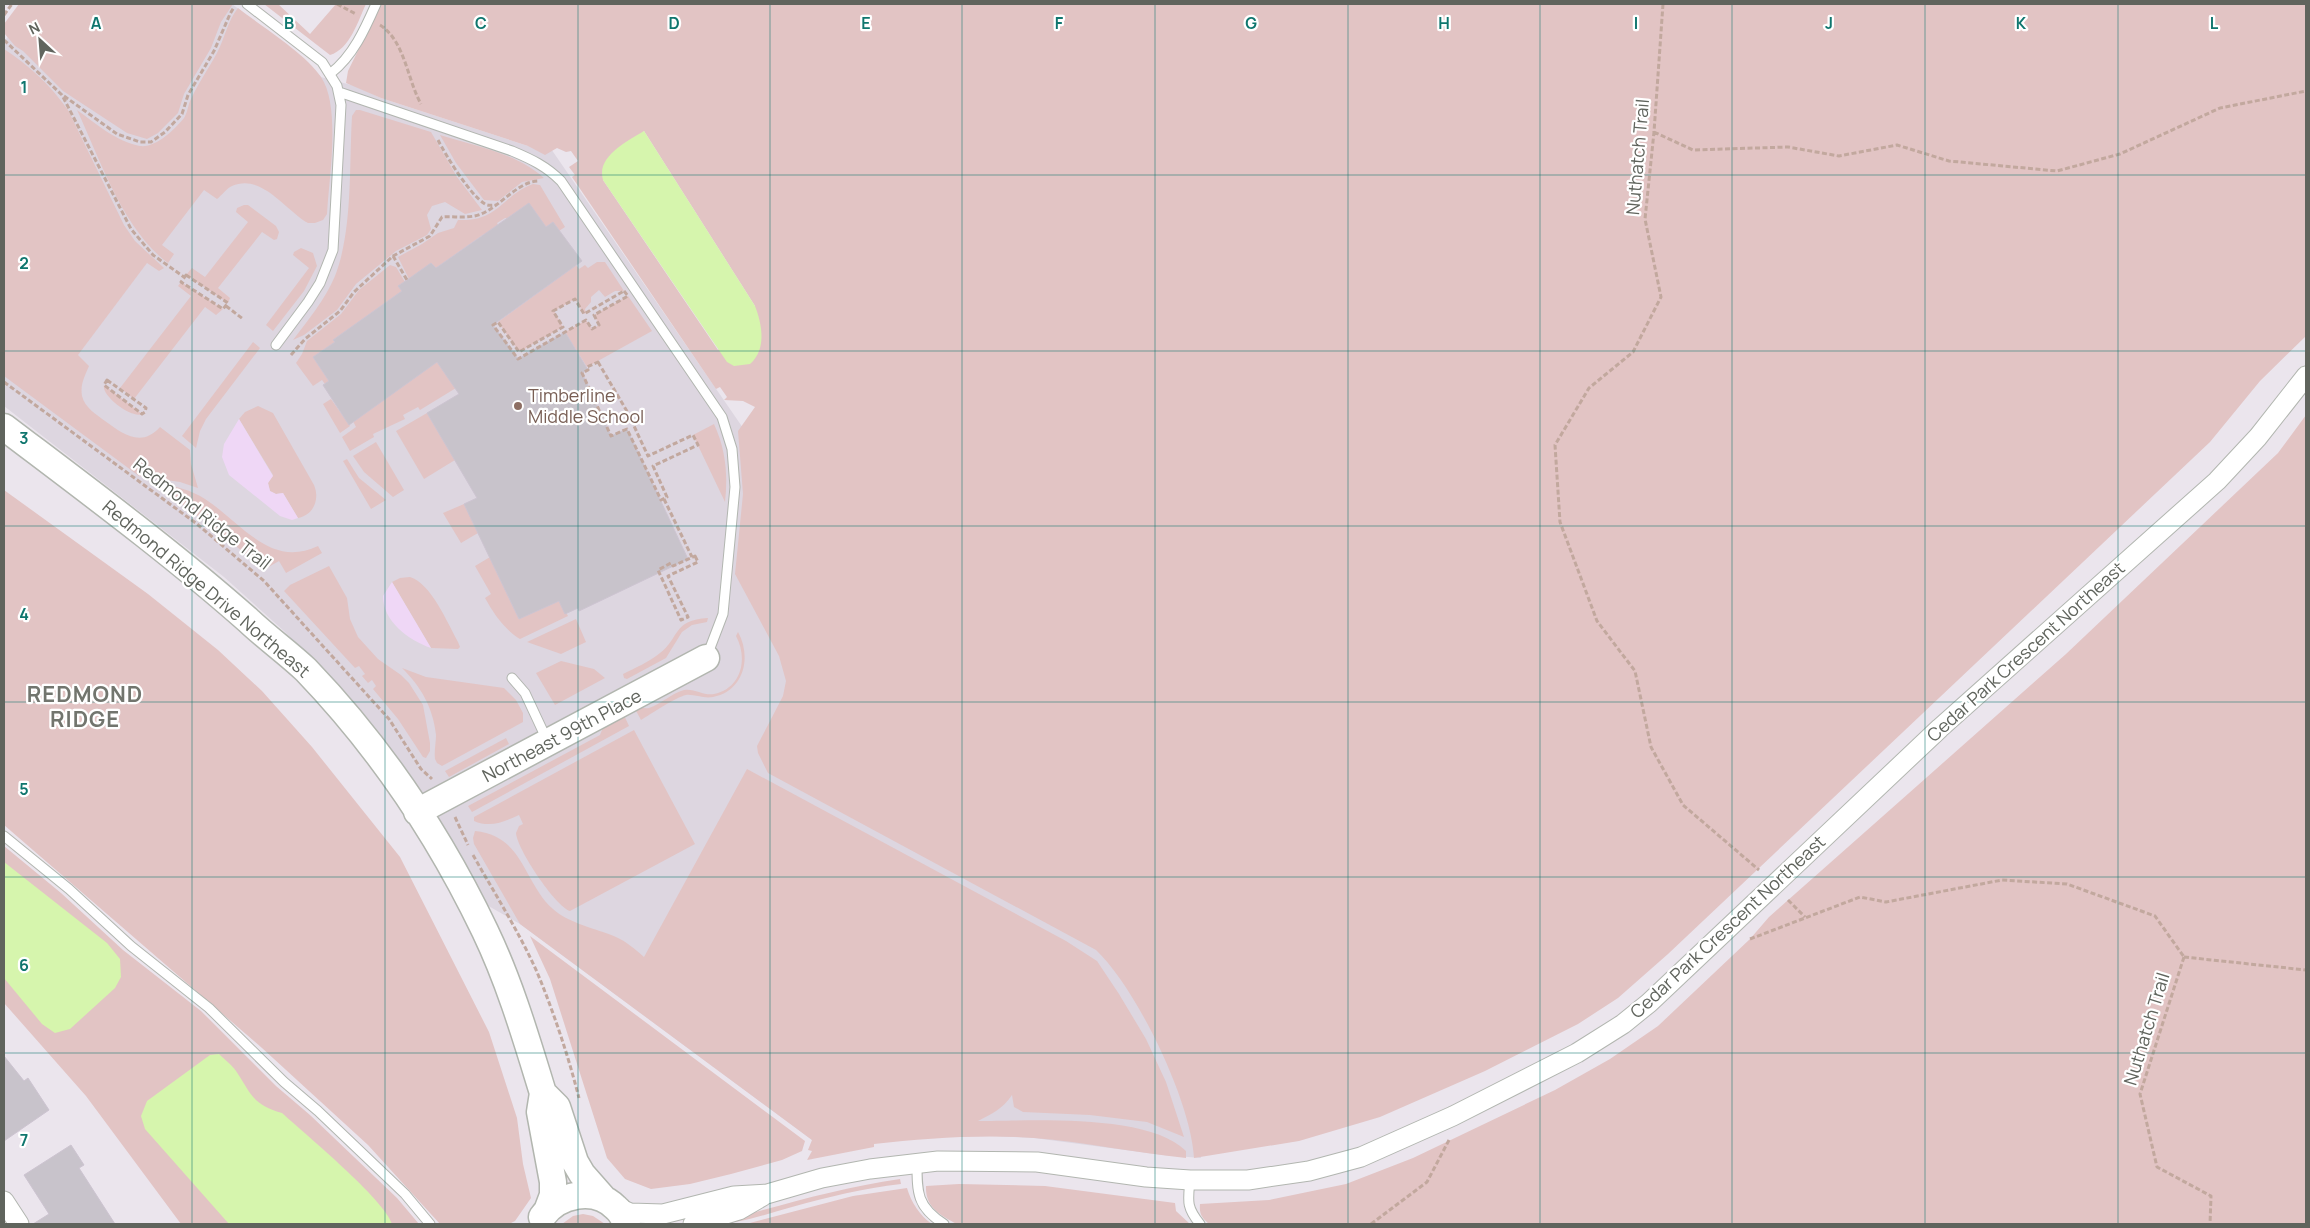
<svg xmlns="http://www.w3.org/2000/svg" width="2310" height="1228" viewBox="0 0 2310 1228" font-family="Manrope,sans-serif">
  <rect width="100%" height="100%" fill="#ebe5ed"/>
  <path fill="#ddd6e0" d="M32,4H232L301,56L321,77L355,86L381,98L528,146L547,143L765,460L1112,948L1162,1026L1201,1158L1163,1155L1034,1138L996,1136L812,1140L520,924L485,904L454,844L406,770L343,693L284,631L224,577L4,406V42Z"/>
  <path fill="#e2c4c4" fill-rule="evenodd" d="M19,4H233L221,22L211,48L184,94L178,113L158,133L147,139L127,133L63,91L23,51L15,46L4,33V24Z
    M264,4H278L310,34L336,4H366C358,21 350,49 330,55Z
    M381,4H2306V336L2260,381L2210,442L1668,954L1618,998L1578,1024L1485,1071L1380,1117L1299,1141L1194,1158C1191,1101 1137,989 1096,950L768,773L758,753L757,746L783,696L786,681L779,656L735,574L743,494L738,431L755,407L743,401L724,400L727,397L720,387L716,389L572,177L575,175L569,167L578,161L571,151L566,152L557,148L545,155L528,146L381,98L346,83L348,71ZM644,131L755,306L718,350L603,180Z
    M238,8C262,27 304,52 321,77C341,106 329,178 327,214L323,220L315,223H308C285,210 262,173 232,186C227,188 222,195 217,199L204,190L162,245L174,254L168,263C123,230 100,159 77,110C95,123 117,142 140,146C156,148 174,130 184,118C188,112 188,103 192,97C199,82 209,68 217,53C225,38 227,22 238,8Z
    M4,49C29,65 51,86 68,110L124,225L135,241L164,268L159,271L147,263L78,355L89,366C85,376 80,384 82,396C85,408 96,414 105,421C123,434 141,448 160,427L190,450L191,464L198,488L180,482L139,476L4,376Z
    M356,110H360L431,132L457,177L482,210L465,214L445,202L432,206L427,215L431,229L427,235L396,251L356,284L337,310L304,335L293,340C308,320 325,300 335,276C353,230 349,166 352,116Z
    M440,135C474,146 517,153 544,178L522,182L498,201L484,200L456,163Z
    M533,184L540,185L565,227L559,231L553,222L546,227L505,218L497,223L499,227L487,237L484,234L436,268L431,263L409,279L398,257L422,244L438,233L454,228L458,220C499,222 502,195 533,184Z
    M244,205H248L276,226L279,232L277,239L274,240L262,232L218,288L230,298L228,303L186,275L192,268L205,277L248,222L236,212L237,208Z
    M301,248L313,253L317,266L304,291L273,331L266,325L309,268L293,255L294,252Z
    M597,262H605L624,291H615L605,297L599,290L591,297V302L585,309L586,313L584,314L575,299L554,311L563,327L519,352L498,322L576,265L579,269L585,265L588,268Z
    M390,265L396,267L405,282L398,286L402,291L333,340L335,342L313,357L329,381L325,384L322,380L313,386L296,363L302,354L307,341L341,314L359,290Z
    M181,282L223,309L216,315L205,307L134,399L120,388L191,296L178,286Z
    M628,296L652,331L587,367L565,332L586,320L592,329L599,325L594,315Z
    M253,342L260,348L206,419L200,431L196,448L182,436Z
    M437,362L456,388L420,410L418,407L403,415L405,419L373,434L374,437L350,451L342,437L356,427L353,421Z
    M104,385L142,414C132,419 101,396 104,385Z
    M331,399L350,426L340,433L323,404Z
    M258,406L273,413L314,485C320,499 314,515 298,518L283,493L276,494L270,491L268,483L273,475L239,419L245,412Z
    M427,413L455,460L424,479L396,431Z
    M2306,415V1224H1209C1202,1218 1199,1214 1200,1204L1269,1200L1346,1184L1413,1158L1555,1090L1610,1059L1658,1026L1750,939L1769,917L2066,654L2278,453Z
    M714,424C726,450 728,475 725,502L693,435Z
    M376,442L404,490L393,497L364,472L353,456Z
    M347,459L359,478L386,500L371,509L343,461Z
    M159,484C176,486 191,490 205,499C241,522 270,569 318,546L322,553L286,573L279,561L265,569L190,510L192,507L190,504L187,508L159,488H157L156,485Z
    M4,490L148,594L218,650L262,691L312,747L400,857L489,1032L517,1118L523,1164L531,1198L515,1221L509,1224H440L368,1145L262,1048L4,825Z
    M464,504L478,533L461,543L443,513Z
    M490,557L519,619L559,601L568,616L520,639C504,629 494,614 485,598L491,594L475,566Z
    M329,566L347,598L350,619L358,637L378,659L401,675L409,683L423,705L430,743V751L426,758L423,757L398,719L373,689L376,686L372,680L368,683L362,676L365,674L359,666L355,668L284,591L290,585Z
    M410,577C431,583 448,624 458,642L460,647L458,649L431,648L392,582L400,578Z
    M708,618L707,622L692,625L682,632L666,658L627,679L624,678L623,674C635,668 649,662 660,653C680,638 672,620 708,618Z
    M576,619L586,642L561,654L527,642Z
    M738,632C752,657 744,691 713,697C704,699 694,694 686,695C676,697 651,714 641,720L634,707C640,707 644,709 649,708C661,704 672,693 684,690C694,688 704,696 714,694C742,688 748,658 736,636Z
    M561,661L594,669L605,678L555,705L536,673Z
    M402,668L426,677L504,688L516,700L523,713V722L442,766L437,763L435,759C434,751 436,743 436,735C433,707 421,687 402,668Z
    M623,713L629,726L472,812L468,806L600,735L604,725Z
    M634,730L695,844L570,911C555,906 517,849 516,833L519,826L523,824L519,815C504,822 490,828 474,821V817Z
    M506,738L509,744L449,777L445,771Z
    M747,769L1066,941L1097,961L1119,994L1146,1039L1166,1082L1184,1137L1147,1122L1090,1115L1023,1112L1014,1107L1012,1095C1003,1109 991,1114 978,1121C1030,1121 1148,1113 1186,1151V1158C1136,1153 1085,1142 1034,1138C981,1134 927,1138 874,1144V1147L807,1160L812,1151L808,1150L812,1140L520,924L474,844L473,838L475,831C524,836 523,882 553,909C570,924 595,928 616,937C627,942 635,949 644,957Z
    M4,846L61,893L123,950L201,1011L276,1086L310,1115L397,1198L419,1224H181L86,1096L4,1003Z
    M530,936L805,1141L802,1151L782,1160L731,1174L690,1184L651,1189L625,1179L607,1158L550,979Z
    M900,1179L901,1184C864,1188 828,1197 792,1207C766,1214 740,1224 713,1224C775,1207 837,1188 900,1179Z
    M959,1184L1045,1186L1175,1203L1176,1211L1190,1224H957C940,1215 925,1207 926,1186Z
    M907,1188C911,1202 920,1216 932,1224H746L853,1196Z
    M583,1214L593,1216L605,1224H562L573,1216Z"/>
  <path fill="#efd7f6" d="M239,419L273,476L268,483L270,491L276,494L283,493L298,518L292,520L280,516L229,475L222,457L224,444Z
    M392,582L431,648C409,640 383,622 383,596Z"/>
  <path fill="#d6f5ad" d="M644,131L755,306C762,324 767,349 750,364L734,366L727,362L603,180C596,156 628,141 644,131Z
    M4,862L107,943L120,959L121,977L115,988L70,1029L55,1033L42,1024L4,978Z
    M219,1054C225,1060 232,1065 236,1071C252,1095 252,1104 282,1113C305,1134 385,1200 392,1224H229L145,1129L141,1116L147,1101L210,1055Z"/>
  <path fill="#c8c3cb" stroke="#cdc4d1" d="M529,203L546,227L553,222L582,261L493,325L518,359L565,332L588,370L582,373L611,436L627,429L688,559L579,611L578,608L565,614L559,601L519,619L464,504L477,498L427,413L459,394L437,362L349,425L323,385L329,381L313,357L335,342L333,340L402,291L398,286L407,280L431,263L436,268Z
    M4,1056L24,1081L28,1078L49,1110L4,1141Z
    M71,1145L84,1165L79,1168L115,1224H33L49,1214L24,1175Z"/>
  <g fill="none" stroke-linecap="round" stroke-linejoin="round">
    <defs>
      <path id="lane" d="M247,4L322,62L337,86L341,105L333,250L320,283L308,302L276,345
        M331,73C353,56 365,29 376,4
        M339,92L512,151C531,159 546,166 561,181L722,417L732,449L735,487L723,614L707,656
        M512,678L525,693L547,740
        M4,836L69,889L131,946L209,1008L284,1082L318,1111L405,1194L430,1224
        M917,1163C917,1193 917,1207 944,1224
        M1190,1180C1188,1201 1186,1207 1200,1224"/>
      <path id="street" d="M4,1201L19,1224
        M616,1207L630,1213L663,1214L734,1196L767,1194L822,1178L870,1169L938,1161L1037,1162L1146,1177L1190,1180H1248L1309,1171L1361,1157L1453,1116L1577,1053L1623,1024L1649,1003L1940,728L2217,481L2258,437L2306,376
        M693,1224L739,1210L763,1196"/>
      <path id="secondary" d="M4,427C87,490 171,552 249,621C267,638 288,653 306,670C379,746 440,837 485,931C510,983 526,1038 543,1093L557,1107L575,1162L582,1174L604,1199
        M417,812L706,658
        M543,1093L540,1112L553,1182V1195L547,1211
        M542,1217C558,1194 595,1186 616,1208C621,1212 624,1219 627,1224"/>
    </defs>
    <use href="#lane" stroke="#b2b6b0" stroke-width="11"/>
    <use href="#street" stroke="#b2b6b0" stroke-width="21"/>
    <use href="#secondary" stroke="#b2b6af" stroke-width="29"/>
    <path stroke="#c2a89e" stroke-width="3" stroke-dasharray="5 2.5" stroke-linecap="butt" d="M337,4L356,14
      M1663,4L1654,132L1645,219L1661,297L1633,352L1589,388L1555,445L1560,522L1597,621L1635,671L1651,747L1683,805L1759,870
      M4,15L12,4
      M380,25C405,41 407,79 421,104
      M4,40L62,95L131,229L153,255L184,277
      M64,96L117,134L140,142H151L165,132L182,114L188,95L214,51L230,14L234,7
      M1654,132L1693,150L1788,147L1839,156L1897,145L1949,161L2057,171L2120,154L2220,108L2306,91
      M438,140C446,156 470,195 485,204C488,206 492,205 496,205
      M393,256L407,280
      M186,275L228,303L223,309L181,282Z
      M624,291L628,296L594,315L599,325L592,329L586,320L518,359L493,325L498,322L519,352L563,327L553,311L575,299L584,314Z
      M226,306L243,319
      M291,355L305,339L340,311L354,292L393,256L430,236L442,217C455,216 469,219 481,214C501,206 517,182 538,181
      M598,362L635,425L634,426L648,456L693,435L698,445L653,466L667,497L661,500L627,429L611,436L582,373L588,370L587,367Z
      M107,380L146,408L145,412L142,414L104,385Z
      M4,382L197,524L264,581L389,719L421,769L432,779
      M664,499L692,557
      M695,556L698,562L668,576L688,617L681,620L658,570L671,563L673,566Z
      M455,817L468,845
      M473,855C495,894 519,932 537,972C554,1013 568,1055 579,1098
      M1788,900L1805,917
      M1750,939L1860,897L1886,902L2002,880L2067,884L2155,916L2184,957
      M2184,957L2140,1094L2157,1167L2211,1196L2210,1224
      M2184,957L2306,970
      M1371,1224L1427,1182L1449,1140"/>
    <use href="#lane" stroke="#fff" stroke-width="9"/>
    <use href="#street" stroke="#fff" stroke-width="19"/>
    <use href="#secondary" stroke="#fff" stroke-width="26"/>
  </g>
  <path fill="none" stroke="#0f766e" stroke-width="1" stroke-opacity="0.55" d="M192,4V1224M385,4V1224M578,4V1224M770,4V1224M962,4V1224M1155,4V1224M1348,4V1224M1540,4V1224M1732,4V1224M1925,4V1224M2118,4V1224M4,175H2306M4,351H2306M4,526H2306M4,702H2306M4,877H2306M4,1053H2306"/>
  <circle fill="#8d6e63" stroke="#fff" stroke-width="2" cx="518" cy="406" r="5"/>
  <g text-anchor="middle" stroke-width="4.5" stroke-linejoin="round" paint-order="stroke">
    <g font-size="18" fill="#60645d" stroke="#fff">
      <text transform="translate(1638 157) rotate(-85)" y="6">Nuthatch Trail</text>
      <text transform="translate(202 514) rotate(38)" y="6">Redmond Ridge Trail</text>
      <text transform="translate(206 589) rotate(40)" y="6">Redmond Ridge Drive Northeast</text>
      <text transform="translate(2026 652) rotate(-42)" y="6">Cedar Park Crescent Northeast</text>
      <text transform="translate(562 736) rotate(-28)" y="6">Northeast 99th Place</text>
      <text transform="translate(1728 927) rotate(-43)" y="6">Cedar Park Crescent Northeast</text>
      <text transform="translate(2147 1029) rotate(-73)" y="6">Nuthatch Trail</text>
    </g>
    <g font-size="18" fill="#785e54" stroke="#fff" text-anchor="start">
      <text x="528" y="402">Timberline<tspan x="528" dy="21">Middle School</tspan></text>
    </g>
    <g font-size="22" font-weight="bold" letter-spacing="1" fill="#72756e" stroke="#fff">
      <text x="85" y="702">REDMOND<tspan x="85" dy="25">RIDGE</tspan></text>
    </g>
  </g>
  <g font-size="16" text-anchor="middle" font-weight="bold" fill="#0f766e" stroke="#fff" stroke-width="4.5" stroke-linejoin="round" paint-order="stroke">
    <text x="96" y="29">A</text>
    <text x="289" y="29">B</text>
    <text x="481" y="29">C</text>
    <text x="674" y="29">D</text>
    <text x="866" y="29">E</text>
    <text x="1059" y="29">F</text>
    <text x="1251" y="29">G</text>
    <text x="1444" y="29">H</text>
    <text x="1636" y="29">I</text>
    <text x="1829" y="29">J</text>
    <text x="2021" y="29">K</text>
    <text x="2214" y="29">L</text>
    <text x="24" y="93">1</text>
    <text x="24" y="269">2</text>
    <text x="24" y="444">3</text>
    <text x="24" y="620">4</text>
    <text x="24" y="795">5</text>
    <text x="24" y="971">6</text>
    <text x="24" y="1146">7</text>
  </g>
  <rect width="2310" height="1228" fill="none" stroke="#60645d" stroke-width="10"/>
  <g transform="translate(40 40) rotate(334)" stroke="#ffffff" stroke-width="4" paint-order="stroke">
  <path d="M0-4L9 19L0 12L-9 19Z" fill="#60645d"/>
  <text y="-8" font-size="14" font-weight="bold" text-anchor="middle" fill="#60645d">N</text>
  </g>
</svg>
